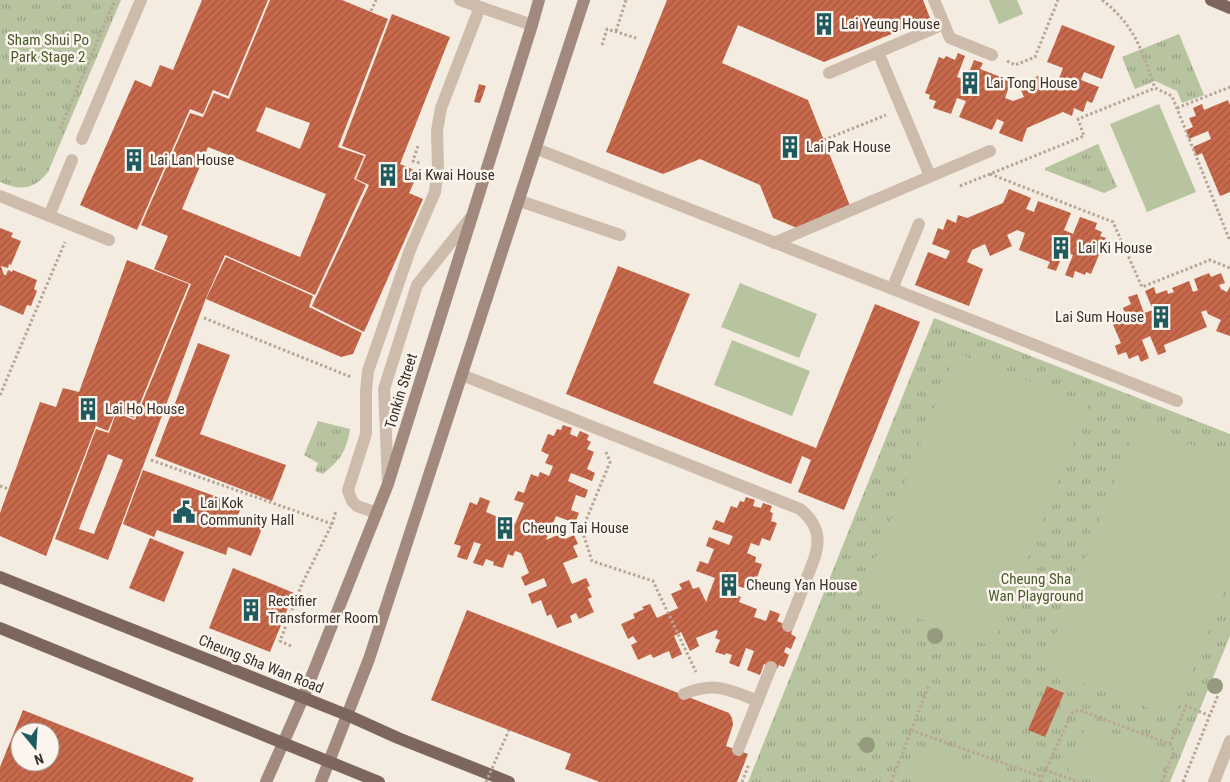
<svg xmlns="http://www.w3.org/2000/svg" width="1230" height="782" viewBox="0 0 1230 782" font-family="'Roboto Condensed',sans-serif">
  <defs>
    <pattern id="grass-tufts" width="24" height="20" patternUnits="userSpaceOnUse" patternTransform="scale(1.25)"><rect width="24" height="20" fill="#b8c4a0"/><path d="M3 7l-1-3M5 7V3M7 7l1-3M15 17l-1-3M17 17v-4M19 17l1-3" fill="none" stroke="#97a083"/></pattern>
    <pattern id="building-hatch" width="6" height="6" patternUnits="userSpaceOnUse" patternTransform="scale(1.25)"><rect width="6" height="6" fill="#c8694b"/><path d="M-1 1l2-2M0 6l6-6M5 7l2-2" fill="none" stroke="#a4573f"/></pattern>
  </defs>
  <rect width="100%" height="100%" fill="#f4ebe1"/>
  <path fill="url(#grass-tufts)" d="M0,0H121L48,172C34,190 20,191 0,182Z
    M1179,34L1204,95L1182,103L1177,91L1155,81L1135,89L1122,57Z
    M1098,144L1117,187L1104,193L1045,170V168Z
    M934,318L1230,434V636L1170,782H748Z
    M318,421L350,429C346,452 341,459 323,474L315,471L318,463L304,455Z"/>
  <path fill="#b8c4a0" d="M989,0H1017L1023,14L999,24Z
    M1159,104L1196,192L1147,212L1110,124Z
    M740,283L817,314L799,358L721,327Z
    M732,340L810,371L792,416L714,385Z
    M956,353L1088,404L993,647L861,596Z
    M1137,424L1230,460V575L1174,718L1043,667Z
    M1087,723L1169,755L1158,782H1097L1068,770Z
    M933,748L1003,774L1012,782H916C906,766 914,750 933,748Z"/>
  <path fill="url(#building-hatch)" fill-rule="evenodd" d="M202,0H268L228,96L213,90L203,114L190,109L137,230L80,205L135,80L151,87L160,65L173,70Z
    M270,0H342L388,19L338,147L364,156L354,179L366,185L315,295L225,255L206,298L108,560L55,539L96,429L109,433L116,413L135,420L191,284L154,269L168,236L141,225L190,113L203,117L214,93L229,99ZM266,107L310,123L300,149L256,131ZM208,147L326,194L300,257L182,209ZM108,454L123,460L94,534L79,529Z
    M667,0H923L930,18L824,62L738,25L722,63L808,100L850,206L797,228L773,218L760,185L700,159L663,174L606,152Z
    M392,14L450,37L400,164L419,172L409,193L423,199L364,332L312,306L369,185L356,179L366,155L342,146Z
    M1062,25L1115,46L1102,79L1084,72L1081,80L1099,87L1092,103L1087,101L1083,112L1074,108L1072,116L1063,112L1027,128L1022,142L999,133L1004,122L997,119L992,130L959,117L966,101L957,98L951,114L933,108L936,101L929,99L930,95L925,93L939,57L944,59L946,56L955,60L958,53L965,56L957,77L966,80L974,60L983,63L980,69L1011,81L1005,98L1013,101L1024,97L1019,85L1040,75L1045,87L1058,81L1063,68L1047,62Z
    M479,84L486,86L480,103L474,102Z
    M1228,100L1230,105V192L1220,196L1202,153L1196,156L1193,147L1211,139L1208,131L1189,139L1186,130L1193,127L1189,118L1196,116L1193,108L1202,104L1204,110Z
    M1009,189L1031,198L1026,209L1034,212L1038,201L1071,213L1064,230L1073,234L1080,217L1097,223L1095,229L1102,232L1100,236L1106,238L1091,274L1086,272L1085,275L1075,271L1073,278L1065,275L1073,255L1064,251L1056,271L1047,268L1050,262L1019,250L1025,233L1017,230L1007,235L1012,246L990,256L985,244L972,250L967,262L983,269L969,306L915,285L928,252L946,259L950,251L932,244L938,228L943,230L947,219L956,223L958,215L967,218L1003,203Z
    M0,228L13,233L11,237L21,241L11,265L9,264L8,268L1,266L4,275H6L8,270L12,272L13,270L37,280L34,289L37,291L31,306L27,305L23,315L0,305Z
    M226,257L313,296L309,307L362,333L353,354L341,357L206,299Z
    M127,260L189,284L134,418L116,411L108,431L96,426L46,556L0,536V513L40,402L56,407L63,388L79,392Z
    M618,266L690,294L653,383L816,448L875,304L920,322L844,510L798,492L811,460L802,456L791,484L566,394Z
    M1209,273L1211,277L1221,273L1225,283L1219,285L1221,289L1227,292L1230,286V336L1216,331L1221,320L1208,314L1206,310L1201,312L1207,327L1164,345L1166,352L1158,355L1150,336L1142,340L1149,358L1141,362L1138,355L1129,359L1126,352L1118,355L1115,346L1121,343L1111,320L1125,314L1123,308L1131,304L1128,297L1137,294L1144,313L1153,310L1145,291L1154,287L1156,294L1167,290L1168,294L1174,292L1172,288L1189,281L1193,292L1198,290L1194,279Z
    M198,343L230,355L200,434L286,465L272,501L155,456Z
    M563,425L572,428L570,434L577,437L580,431L589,435L587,440L591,442L587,449L594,452L587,469L595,473L592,481L571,473L568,481L588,490L585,498L576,495L571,510L579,513L575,523L556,516L546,540L562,533L565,539L574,535L578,544L573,546L578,557L563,563L572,584L586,578L590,586L587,587L592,597L588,599L594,612L579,619L576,613L570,616L572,622L557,628L551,614L547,616L541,600L532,604L528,594L547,586L544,578L525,586L521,577L529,573L521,553L515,551L513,556L508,554L503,568L493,565L494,562L486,559L483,566L473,563L481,544L474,542L467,560L457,557L461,546L454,544L470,502L477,505L480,497L490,501L486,512L515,524L524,503L514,500L518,491L524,493L531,474L538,477L540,472L549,476L553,466L545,463L549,455L541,451L548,434L554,436L557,429L561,430Z
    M143,470L242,506L237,517L263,526L251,556L228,547L226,555L157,530L154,537L123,524Z
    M746,497L755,500L753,506L761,508L763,503L772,506L770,512L773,513L771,521L777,523L770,541L762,538L759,546L751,543L747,553L756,557L755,562L762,564L754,586L746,583L744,588L737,586L734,594L741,597L739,602L757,609L754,617L766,621L770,610L780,614L777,621L793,628L791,634L796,637L791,649L786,647L784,652L789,655L784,667L779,665L777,669L764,664L760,675L747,670L754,651L746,648L739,667L729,663L732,655L726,653L725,655L715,652L720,640L715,638L718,631L716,630L696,638L699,646L690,651L681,632L674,636L682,654L672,659L669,651L653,658L651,654L638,660L631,645L637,642L633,636L628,639L621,624L635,618L633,614L644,609L642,607L650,604L657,618L678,608L671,594L682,589L679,584L689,580L693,589L699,587L706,602L715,578L696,571L700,561L708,564L714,549L706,546L709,537L729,545L733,536L712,529L716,520L724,523L731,506L737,508L740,501L744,502Z
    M150,538L184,552L164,602L129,588Z
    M233,568L294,593L270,652L209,628Z
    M467,610L729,713L732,718L733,725L726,746L748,754L737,782H600L565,769L571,754L431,700Z
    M1047,686L1064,693L1045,737L1028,730Z
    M23,710L194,778L192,782H0V767ZM20,732H50V762H20Z"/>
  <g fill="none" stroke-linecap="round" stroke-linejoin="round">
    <path stroke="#b9a596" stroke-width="3" stroke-dasharray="2.5 2.5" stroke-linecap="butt" d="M1102,0C1134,24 1143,52 1155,88
      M371,11L376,0
      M616,31L626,0
      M602,45L607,29L636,38
      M1007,61L1015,65L1035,57L1058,0
      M1177,108L1230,87
      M60,129L115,0
      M824,140L886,115
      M418,146L413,161L420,163
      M990,174L1113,222L1142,287L1210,260L1230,268
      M960,186L1084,136L1078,119L1155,88L1172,96L1230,241
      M204,318L351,377
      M0,395L65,242
      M606,452L610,462L582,530L592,561L653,581L696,672
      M151,460L332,524
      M0,486L9,489
      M291,646L280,641L302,584L332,524L336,511
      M911,730L1042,777
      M1170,744L1186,706L1210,716
      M1045,770L1079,782
      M742,782L749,764
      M891,782L929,685
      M1040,782L1072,713L1079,710L1170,744L1174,752L1162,782
      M1183,782L1218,695"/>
    <path stroke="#cdbbac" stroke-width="12" d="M460,0L532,25
      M934,0L950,38L992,55
      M878,52L930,176
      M829,73L944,24
      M82,139L141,0
      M537,149L1177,401
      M0,196L109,240
      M520,201L620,235
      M49,216L72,160
      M774,243L990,151
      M892,289L919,224
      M462,375L800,509C828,532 817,553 805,582C800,597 794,611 788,626
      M388,481L384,389L417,285L472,216
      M377,513L357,506L352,501L348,490L366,434V391L368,371L410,250L435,192L438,169L437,131L441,108L480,7
      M684,694C716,681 729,690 758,701
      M738,750L771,667"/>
    <path stroke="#cdbbac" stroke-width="12" d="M1214,782L1230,741"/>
    <path stroke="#a18a7d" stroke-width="12" d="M266,782L303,698L388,484L532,25L539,0
      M321,782L369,659L584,0"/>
    <path stroke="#7d675c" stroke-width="12" d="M1211,0L1230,8
      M0,577L347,715L398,738L509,782
      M0,628L379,782"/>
    <path stroke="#b9a596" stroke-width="3" stroke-dasharray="2.5 2.5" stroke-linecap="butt" d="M486,782L509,730"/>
  </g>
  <g fill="#969b7f">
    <circle cx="935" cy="636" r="8"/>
    <circle cx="1215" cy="686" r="8"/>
    <circle cx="867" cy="745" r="8"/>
  </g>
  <defs>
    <symbol id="building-bare" viewBox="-9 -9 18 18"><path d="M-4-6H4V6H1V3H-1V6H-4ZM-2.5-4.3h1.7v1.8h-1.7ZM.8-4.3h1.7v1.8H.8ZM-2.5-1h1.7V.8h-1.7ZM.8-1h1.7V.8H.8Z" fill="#1f5a5e" stroke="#fbf5ee" stroke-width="2.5" paint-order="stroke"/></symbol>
    <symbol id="civic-bare" viewBox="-9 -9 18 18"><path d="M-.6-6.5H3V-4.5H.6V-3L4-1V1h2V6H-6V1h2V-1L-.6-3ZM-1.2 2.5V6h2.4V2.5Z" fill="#1f5a5e" stroke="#fbf5ee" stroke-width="2.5" paint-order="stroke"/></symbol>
  </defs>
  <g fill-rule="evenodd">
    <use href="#building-bare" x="808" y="8" width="32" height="32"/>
    <use href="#building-bare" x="954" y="67" width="32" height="32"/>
    <use href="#building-bare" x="774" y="131" width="32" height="32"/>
    <use href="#building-bare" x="118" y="144" width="32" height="32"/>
    <use href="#building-bare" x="372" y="159" width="32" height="32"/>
    <use href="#building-bare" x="1045" y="232" width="32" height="32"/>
    <use href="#building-bare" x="1145" y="301" width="32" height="32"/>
    <use href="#building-bare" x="72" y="393" width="32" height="32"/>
    <use href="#civic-bare" x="168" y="496" width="32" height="32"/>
    <use href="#building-bare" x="489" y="512" width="32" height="32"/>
    <use href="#building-bare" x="713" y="569" width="32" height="32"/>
    <use href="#building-bare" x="235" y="594" width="32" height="32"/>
  </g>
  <g text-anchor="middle" stroke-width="5" stroke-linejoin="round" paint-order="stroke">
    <g font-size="15" fill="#3b302b" stroke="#fbf5ee" text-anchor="start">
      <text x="841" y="29">Lai Yeung House</text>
      <text x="986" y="88">Lai Tong House</text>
      <text x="806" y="152">Lai Pak House</text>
      <text x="150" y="165">Lai Lan House</text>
      <text x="404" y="180">Lai Kwai House</text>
      <text x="1078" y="253">Lai Ki House</text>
      <text x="1144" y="322" text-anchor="end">Lai Sum House</text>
      <text x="105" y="414">Lai Ho House</text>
      <text x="200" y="508">Lai Kok<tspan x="200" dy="17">Community Hall</tspan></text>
      <text x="522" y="533">Cheung Tai House</text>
      <text x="746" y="590">Cheung Yan House</text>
      <text x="268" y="606">Rectifier<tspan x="268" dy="17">Transformer Room</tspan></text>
    </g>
    <g font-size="15" fill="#4a5a2e" stroke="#fbf5ee">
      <text x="48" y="45">Sham Shui Po<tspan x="48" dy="17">Park Stage 2</tspan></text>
      <text x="1036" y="584">Cheung Sha<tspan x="1036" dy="17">Wan Playground</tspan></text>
    </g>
    <g font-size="15" fill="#3b302b" stroke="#fbf5ee">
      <text transform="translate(401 391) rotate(-73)" y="5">Tonkin Street</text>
      <text transform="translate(261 664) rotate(22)" y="5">Cheung Sha Wan Road</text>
    </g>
  </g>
  <g transform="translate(35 747) rotate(162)"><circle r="24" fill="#fbf5ee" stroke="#aea6a0"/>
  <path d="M0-4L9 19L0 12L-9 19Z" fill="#1f5a5e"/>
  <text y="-8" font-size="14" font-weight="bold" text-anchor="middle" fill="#3b302b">N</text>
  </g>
</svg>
